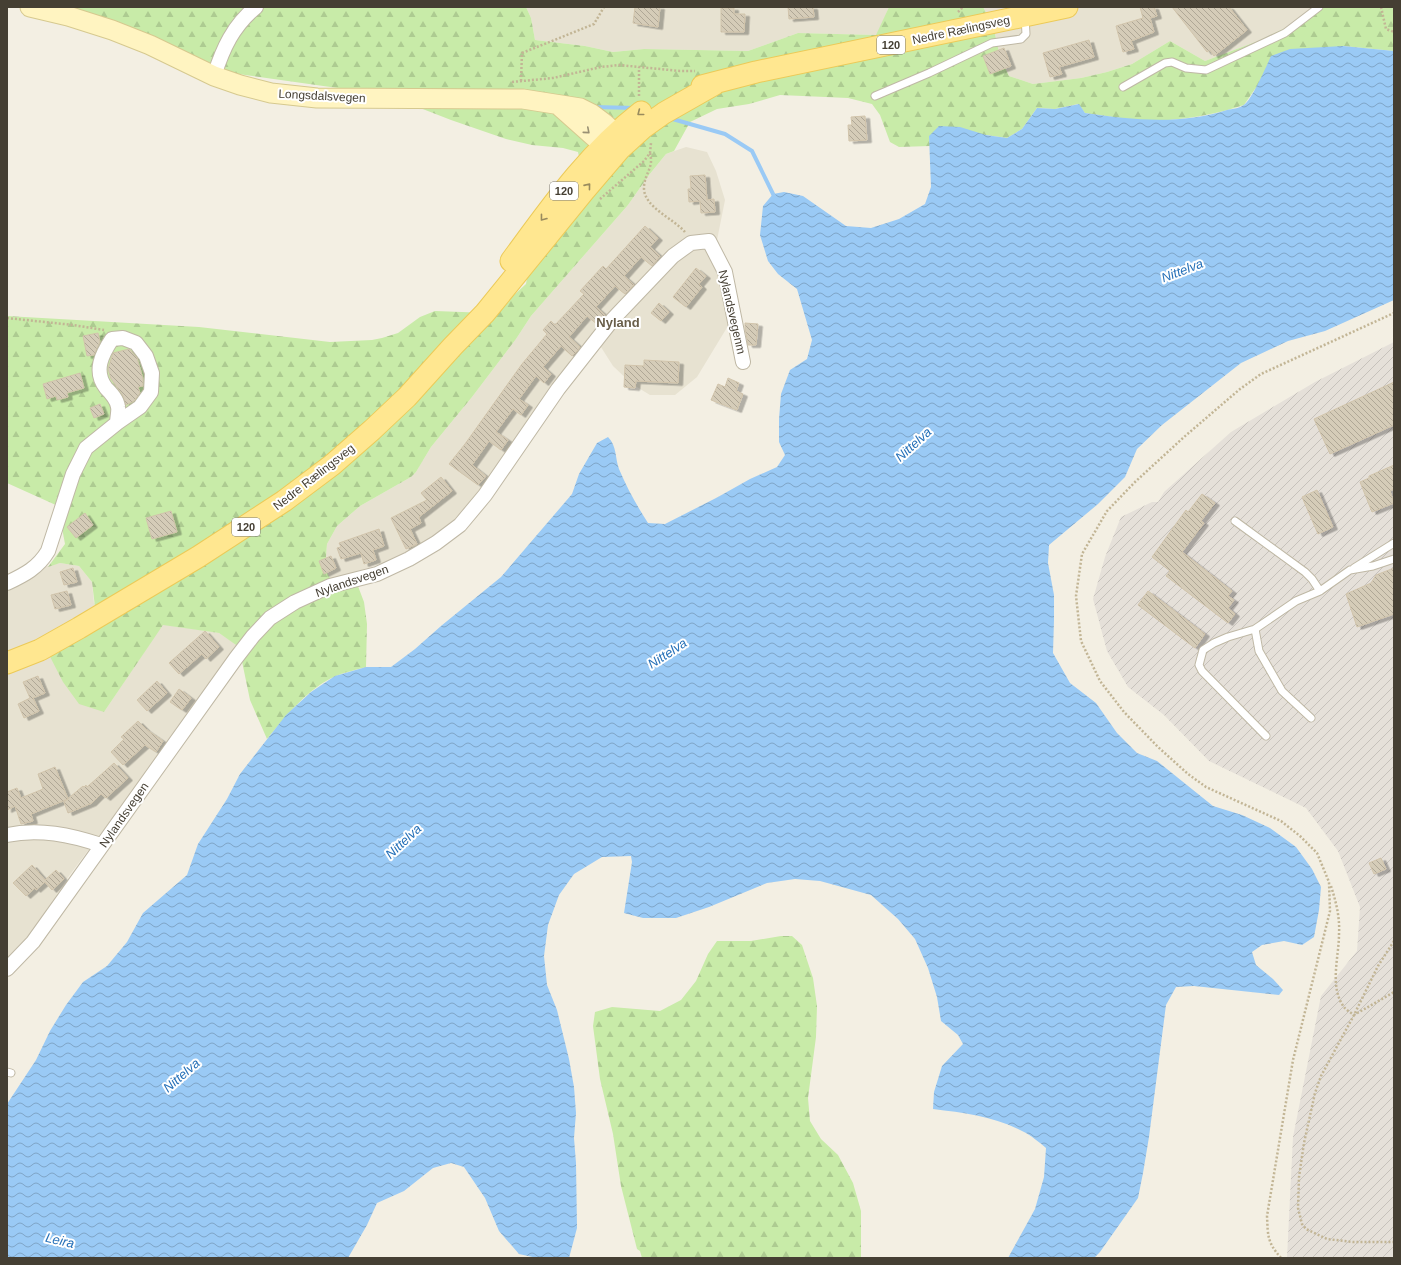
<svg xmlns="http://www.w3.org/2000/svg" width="1401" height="1265" viewBox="0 0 1401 1265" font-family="Helvetica,sans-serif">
  <defs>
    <pattern id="industrial-furrows" width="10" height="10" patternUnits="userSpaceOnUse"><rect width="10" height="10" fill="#e5e0d9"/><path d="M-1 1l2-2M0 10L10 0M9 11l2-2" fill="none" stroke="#c6c1bb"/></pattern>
    <pattern id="forest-firs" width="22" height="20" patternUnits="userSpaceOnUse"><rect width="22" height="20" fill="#c8eba8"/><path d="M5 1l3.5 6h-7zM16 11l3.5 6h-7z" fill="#adcb91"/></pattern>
    <pattern id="water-waves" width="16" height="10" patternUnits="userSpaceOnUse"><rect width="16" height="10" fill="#9acaf5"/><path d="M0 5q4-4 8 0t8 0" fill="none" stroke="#7fa5c7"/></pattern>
    <pattern id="building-back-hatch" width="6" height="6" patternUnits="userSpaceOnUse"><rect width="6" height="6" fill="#d5ccb8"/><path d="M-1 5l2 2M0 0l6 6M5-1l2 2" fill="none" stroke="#afa796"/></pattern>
    <filter id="shadow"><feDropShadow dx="4.5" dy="2.5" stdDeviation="0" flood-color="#0004"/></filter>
  </defs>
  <rect width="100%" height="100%" fill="#f3efe3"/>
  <path fill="#e7e2d1" d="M526,7H889L877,35L798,33L748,51L644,49L613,52L585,46L535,40L531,18Z
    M983,7H1323L1298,22L1258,41L1205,61L1170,41L1132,64L1107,72L1081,78L1033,84L1009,76L1000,57L993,25Z
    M686,147L707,152L716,171L725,200L717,240L736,289L734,316L697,377L675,395H650L632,384L613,366L599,344L495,478L450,526L402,559L376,565L331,580L325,569L327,544L337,526L360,506L411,477L416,472L431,447L472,397L516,339L531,316L628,205L649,175L666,154Z
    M60,563L79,566L92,582L104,712L163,624L219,633L239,646L121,810L101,833L66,880L50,905L28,952L7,968V579L32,570Z"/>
  <path fill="url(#industrial-furrows)" d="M1394,342V1258H1287L1293,1137L1321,996L1357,951L1360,907L1338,851L1306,808L1209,761L1164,715L1128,687L1107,651L1093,599L1105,557L1121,517L1152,502H1158L1164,492L1231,432L1315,382Z"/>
  <path fill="url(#forest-firs)" d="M49,7H526L531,18L535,40L585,46L613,52L644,49L748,51L798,33L876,35L889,7H983L993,25L1000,57L1009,76L1033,84L1081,78L1107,72L1132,64L1170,41L1205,61L1258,41L1298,22L1323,7H1394V51L1343,46L1255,89L1244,105C1220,113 1194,118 1169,120C1141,122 1112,117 1085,113L1078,104L1055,109L1037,108L1022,129L1007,138L986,135L929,136L930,146L899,147L890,142L880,115L872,104L848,98L780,95L749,104L717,109L690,122L674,151L666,154L649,175L628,205L531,316L516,339L472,397L431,447L416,472L411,477L360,506L337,526L327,544L325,569L331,580L353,573L364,602L367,624L366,667C356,670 345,672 336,676C309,687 285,717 267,739L250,700L239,647L219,633L163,625L104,712L79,704L63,682L44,645L95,607L92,582L79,566L60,563L48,567L65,544L58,506L7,483V316L199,327L330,342L372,340L382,338L398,333L420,317L435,311L489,313L503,308L513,296L526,284L530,260L580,162L578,152L563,148L532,145L506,139L451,120L397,99L373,93L203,69Z
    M781,936H792L802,945L813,978L817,1006L816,1037L808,1098L810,1121L821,1139L838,1155L853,1183L861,1211V1258H642L640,1251L637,1249L621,1186L613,1134L600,1079L593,1026L595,1012L612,1007L660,1011L681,1000L696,981L708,954L717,941H751Z"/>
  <path fill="url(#water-waves)" d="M1343,46L1394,51V300L1325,331L1288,341L1241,363L1162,425L1137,449L1125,477L1098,504L1049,545L1048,563L1054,595V620L1053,653L1070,683L1096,703L1117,733L1137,753L1157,761L1213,806L1242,815L1270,828L1296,847L1312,869L1321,887L1319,910L1314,937L1302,945L1284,941L1262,945L1252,952L1256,965L1273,979L1283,990L1279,995L1194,986L1176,987L1166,1005L1149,1137L1143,1173L1138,1198L1100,1252L1094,1258H1008L1035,1209L1044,1177L1046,1148C1040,1143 1033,1137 1026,1133C997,1117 966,1113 933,1109L934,1092L942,1066L963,1044L958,1035L941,1021L937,997L928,968L915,939L898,919L871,895L820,881L795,879L767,883L709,907L676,918H643L624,913L632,862L631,856L602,857L574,874L559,895L548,925L544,956L547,985L557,1010L569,1059L574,1087L576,1113L574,1138L576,1163L577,1228L569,1258H537L519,1254L499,1231L485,1198L464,1167L451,1163L433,1168L404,1191L377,1203L367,1225L348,1258H7V1104L36,1060L50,1031L66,1005L83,982L107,966L127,942L143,913L187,875L198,844L227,799L240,774L286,715L311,692L335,676L366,667H391L415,649L441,626L501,577L572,494L579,474L597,443L608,437C617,446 615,458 619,469C627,488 637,506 648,523L665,524L718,497L750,479L777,467L785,455L779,442V419L781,394L790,370L807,359L812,340L797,289L778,274L768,261L760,235L763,206L773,194L784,192L803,196L846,226L871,228L899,219L925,204L931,187L929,136L939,126L960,127L986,135L1007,138L1022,129L1037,108L1055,109L1079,104L1085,113C1132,120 1181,125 1227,110C1232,109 1241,108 1245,104C1253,97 1266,67 1271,56L1290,49Z"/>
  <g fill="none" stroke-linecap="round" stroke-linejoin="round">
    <path stroke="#9acaf5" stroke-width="4" d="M594,107L635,108
      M669,118L725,134L752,151L775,198"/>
  </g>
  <path fill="url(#building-back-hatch)" stroke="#d1c4ab" filter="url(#shadow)" d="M635,7H660L658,27L633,23Z
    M788,7H813L814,17L789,19Z
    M1140,7H1154L1157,16L1150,18L1154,32L1131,41L1134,49L1123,52L1116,26L1143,18Z
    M1172,7H1229L1247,30L1214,56L1210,50L1207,52Z
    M721,8H734V14H745L744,32H721Z
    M1089,40L1094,57L1059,67L1062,74L1050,77L1043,53Z
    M1004,48L1011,66L990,74L983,56Z
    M865,116L867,140L849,141L848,125H852L851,117Z
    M705,175L707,200L714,199L715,212L701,213L700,201L689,202L688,189H691L690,176Z
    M645,226L658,238L650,247L660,256L652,266L641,257L624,276L634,285L625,294L615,286L596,307L605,315L598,325L587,316L569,337L580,347L577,351L572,356L561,346L543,367L551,374L544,383L536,376L519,399L528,405L521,415L513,409L496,432L508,440L501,450L489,441L472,465L486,476L478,485L449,464L465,444L522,364L547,334L543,330L551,321L555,325L584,294L580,291L603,266L606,269Z
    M696,268L706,276L699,284L702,287L686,307L673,297Z
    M659,303L669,312L661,321L651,313Z
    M745,323L758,324L756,345H748L745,328Z
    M98,333L100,342L94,355L87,356L83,336Z
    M129,349L137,358L143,379V386L138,387L140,393L134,401L126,405L122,394L111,379L108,369L113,353Z
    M644,360L679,362L678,383L636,381L635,388L624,387L625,365L644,366Z
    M80,373L84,388L67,393L68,397L57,400L56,396L47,399L43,384Z
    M728,378L739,383L736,391L743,394L737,410L711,400L718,384L725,387Z
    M1394,382V425L1330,454L1314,419Z
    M100,404L104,414L94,418L90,408Z
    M1394,465V489L1390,491L1394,503L1372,512L1360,482L1369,478V476Z
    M441,477L452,491L419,517L421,523L410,529L417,544L406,549L391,518L427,500L421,493Z
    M1317,490L1333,527L1318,534L1302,497Z
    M1202,494L1215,503L1201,521L1204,523L1182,552L1232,591L1228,596L1234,600L1228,608L1235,614L1228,623L1166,576L1170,571L1152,557L1186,510L1188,512Z
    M171,511L177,532L152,539L146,518Z
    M85,513L93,525L76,538L67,527Z
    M379,529L384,546L373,550L376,560L364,564L361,553L341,559L337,548L341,547L339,543Z
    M331,556L336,568L324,574L319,561Z
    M73,568L77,582L64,585L60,572Z
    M1394,568V614L1357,627L1346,594L1371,583L1376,575Z
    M67,591L71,605L55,609L51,595Z
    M1148,591L1205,634L1195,648L1138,605Z
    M205,631L219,647L206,659L202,654L179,674L169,663Z
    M38,676L45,693L33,698L39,711L24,718L18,704L30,698L23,682Z
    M157,681L167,693L147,711L137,700Z
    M179,689L191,698L182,710L170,702Z
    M138,721L147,730L163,741L156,752L145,745L123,765L111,752L124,739L121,737Z
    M114,763L128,778L106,798L101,794L92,803L68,813L64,802L83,786L84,787L86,785L87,787Z
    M55,767L68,799L31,814L33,821L21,824L15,806L7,810V792L17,788L21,798L43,789L38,774Z
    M1381,858L1386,869L1374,874L1369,863Z
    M32,865L45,880L56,870L64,879L52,890L45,882L36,890L35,888L26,896L13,883Z"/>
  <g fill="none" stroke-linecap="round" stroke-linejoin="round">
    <defs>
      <path id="service" d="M1123,87L1165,63L1172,62L1186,68L1206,70L1285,33L1319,7
        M875,96L929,73L992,43L1021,39L1026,34L1025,17
        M1235,521L1305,572L1312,579L1320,591
        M1354,568L1394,543
        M1255,629L1259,651L1282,691L1311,718
        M1266,736L1202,671L1199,665L1203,650L1214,643L1228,637L1255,629L1296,601L1320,591L1350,570L1373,566L1394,559
        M7,1072L11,1073"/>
      <path id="minor" d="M214,76C223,48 233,26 256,7
        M7,583C24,575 38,568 48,551L73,474L86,448L117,423L140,407L151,392L152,373L146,356L136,343L123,338L112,339C102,354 93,371 106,388C111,393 117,399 118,407C119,411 117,418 117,423
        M7,835C39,828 71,835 101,845
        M7,969L33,942L236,658L253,636L270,618L295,602L330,586L377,574L409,559L436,543L460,525L485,495L558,389L613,319L673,256L691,243L709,241L725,272L743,362"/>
      <path id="secondary" d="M30,7L68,16L112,30L150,45L214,76L240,85L271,93L317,98L523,99L580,108L592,114L604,123L615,133L620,149
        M558,105L603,145L618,149"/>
      <path id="primary" d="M702,86L756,72L1067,7
        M511,261C550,208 588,153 641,112
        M7,663L40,650L79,628L198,557L284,501L332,465L372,430L407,397L453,346L485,313L585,190L620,149L643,128L664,113L715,84"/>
    </defs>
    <use href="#service" stroke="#bfb8a5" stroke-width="9"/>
    <use href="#minor" stroke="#bfb8a5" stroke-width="16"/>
    <use href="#secondary" stroke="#d6c98f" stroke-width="21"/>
    <use href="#primary" stroke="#ecca58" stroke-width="23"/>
    <path stroke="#c2b595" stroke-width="2.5" stroke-dasharray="2 2" stroke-linecap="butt" d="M1381,7L1386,29L1394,32
      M958,12L963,7
      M521,81L522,53L594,24L604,7
      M512,82L553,78L601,67L619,65L680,71H695
      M639,96V67
      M650,153C651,156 651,159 651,162C650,171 644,178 644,187C643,207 673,218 685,232
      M600,199L644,161L650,153L651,143
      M7,318L73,325L104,330
      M1331,886C1336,902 1340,917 1339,934C1339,957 1329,987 1344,1007C1346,1010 1350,1012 1354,1015L1394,992
      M1394,941L1378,966L1354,1015L1321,1076L1315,1093L1304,1143L1299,1177L1298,1208L1302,1224L1306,1229L1327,1239L1353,1242H1394
      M1281,1258C1267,1242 1268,1236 1267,1216L1293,1060L1330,911L1329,882L1317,853L1300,836L1281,821L1206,787L1188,774L1158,747L1124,712L1100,681L1081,641L1076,596L1082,554L1107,511L1135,482L1184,437L1240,389L1261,374L1394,313"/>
    <use href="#service" stroke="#fff" stroke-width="7"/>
    <use href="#minor" stroke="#fff" stroke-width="14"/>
    <use href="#secondary" stroke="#fff4c1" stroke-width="19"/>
    <use href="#primary" stroke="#ffe790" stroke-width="21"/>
  </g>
  <defs><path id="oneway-chevron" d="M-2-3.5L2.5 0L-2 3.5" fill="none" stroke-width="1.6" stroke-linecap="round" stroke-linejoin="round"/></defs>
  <g stroke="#998b5d">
    <use href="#oneway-chevron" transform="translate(640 113) rotate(142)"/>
    <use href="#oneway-chevron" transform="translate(588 186) rotate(-51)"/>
    <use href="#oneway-chevron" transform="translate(543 218) rotate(128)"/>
  </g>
  <use stroke="#999073" href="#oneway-chevron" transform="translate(587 131) rotate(41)"/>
  <g text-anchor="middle" stroke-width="4" stroke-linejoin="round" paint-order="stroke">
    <g fill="#fff" stroke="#7d7970" stroke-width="1">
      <rect x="877" y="36" width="28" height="18" rx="3"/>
      <rect x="550" y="182" width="28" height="18" rx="3"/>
      <rect x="232" y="518" width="28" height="18" rx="3"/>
    </g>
    <g font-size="11" font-weight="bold" fill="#453f33">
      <text x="891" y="49">120</text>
      <text x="564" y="195">120</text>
      <text x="246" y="531">120</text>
    </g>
    <g font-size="12" fill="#453f33" stroke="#fff">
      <text transform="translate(961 30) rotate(-12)" y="4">Nedre Rælingsveg</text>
      <text transform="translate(322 96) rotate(3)" y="4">Longsdalsvegen</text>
      <text transform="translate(732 312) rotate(77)" y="4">Nylandsvegenm</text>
      <text transform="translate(314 477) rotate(-38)" y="4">Nedre Rælingsveg</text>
      <text transform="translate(352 581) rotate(-19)" y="4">Nylandsvegen</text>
      <text transform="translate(124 815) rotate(-55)" y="4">Nylandsvegen</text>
    </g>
    <g font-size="13" font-style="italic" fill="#2570b8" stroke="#fff">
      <text transform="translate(1182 270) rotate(-21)" y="5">Nittelva</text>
      <text transform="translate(913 444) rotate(-42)" y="5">Nittelva</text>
      <text transform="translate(667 653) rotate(-33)" y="5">Nittelva</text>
      <text transform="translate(403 841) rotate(-43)" y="5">Nittelva</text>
      <text transform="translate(181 1075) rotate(-41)" y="5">Nittelva</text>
      <text transform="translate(60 1240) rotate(13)" y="5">Leira</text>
    </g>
    <g font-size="13" font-weight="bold" fill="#695e49" stroke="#fff">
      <text x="618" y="327">Nyland</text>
    </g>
  </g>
  <rect width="1401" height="1265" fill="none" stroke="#453f33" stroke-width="16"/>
</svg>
